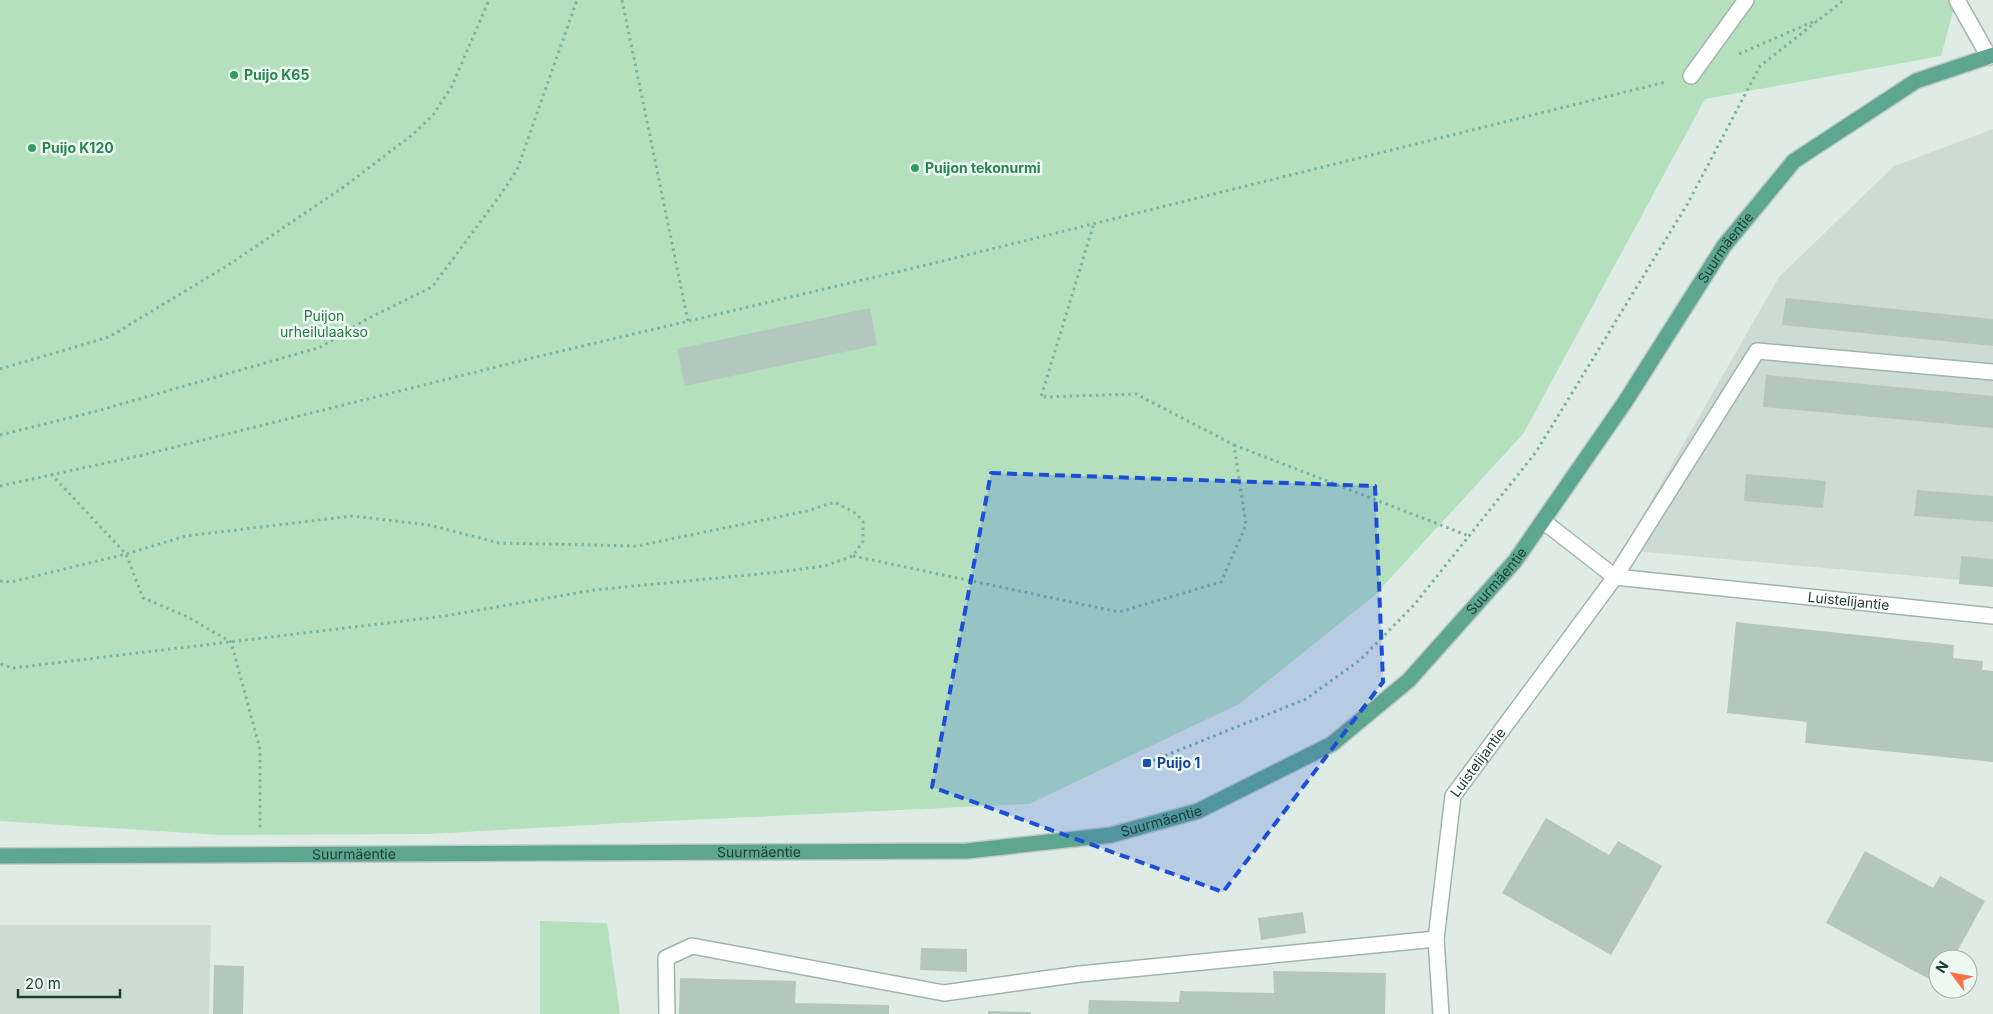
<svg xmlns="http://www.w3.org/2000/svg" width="1993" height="1014" viewBox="0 0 1993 1014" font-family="Inter,sans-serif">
  <rect width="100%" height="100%" fill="#deece5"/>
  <path fill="#ccdcd4" d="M1993,129V583L1623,550L1779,277L1894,166Z
    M0,925H211L209,1014H0Z"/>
  <path fill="#b4e0be" d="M0,0H1956L1941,56L1705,99L1523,434L1375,595L1239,704L1029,804L623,823L430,834L221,835L0,821Z
    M540,921L607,923L620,1014H540Z"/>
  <path fill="#b3c7be" d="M1786,298L1993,319V346L1782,325Z
    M870,308L877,345L685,386L677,349Z
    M1766,375L1993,396V428L1763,407Z
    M1746,474L1826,481L1823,508L1744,501Z
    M1917,490L1993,496V522L1914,516Z
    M1961,556L1993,559V587L1959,584Z
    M1736,622L1954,645L1953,658L1983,661L1982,670L1993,671V762L1805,743L1807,722L1727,713Z
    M1546,818L1609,855L1618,841L1662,866L1611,955L1502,893Z
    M1865,851L1933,888L1940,876L1985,901L1953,959H1938V984L1826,923Z
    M1303,912L1306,933L1261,940L1258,918Z
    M921,948L967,949V972L920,970Z
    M214,965L244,966L243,1014H213Z
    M1273,971L1386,973L1385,1014H1088L1089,1000L1179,1002L1180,991L1274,993Z
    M680,978L796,981L795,1003L889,1005V1014H679Z
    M988,1011L1031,1012V1014H988Z"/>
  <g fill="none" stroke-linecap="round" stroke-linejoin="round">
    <defs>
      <g id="minor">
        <path d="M1957,0L1989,57"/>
        <path d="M1691,76L1746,0"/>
        <path id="s1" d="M1543,521L1615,577L1993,616"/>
        <path d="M667,1014L666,958L692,946L944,993L1080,974L1436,939"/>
        <path id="s2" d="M1441,1014L1436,939L1453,796L1615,577L1757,351L1993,372"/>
      </g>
      <g id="major">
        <path id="s3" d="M0,856L967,851L1111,835L1198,811L1332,744L1409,680L1515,561L1625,402L1724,246L1794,161L1916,81L1993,55"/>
      </g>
    </defs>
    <use href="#minor" stroke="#a0b4ac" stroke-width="18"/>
    <use href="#major" stroke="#c0c9c6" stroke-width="18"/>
    <path stroke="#7ab39f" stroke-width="3" stroke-dasharray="2.5 4" stroke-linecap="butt" d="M622,0L688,321
      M1739,54L1817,20
      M0,369L109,337L230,264L345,186L412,135L433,115L452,86L489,0
      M0,435L97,411L321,347L367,319L432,287L499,197L517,170L577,0
      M1234,445L1469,536
      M51,474L126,554L143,598L188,617L231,642L260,749V829
      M0,486L143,455L532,358L943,261L1666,82
      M853,556L1119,612L1221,582L1246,525L1234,445L1136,394L1041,397L1094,223
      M0,581L11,582L126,554L186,536L352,516L429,525L499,543L637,546L807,511L835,502L857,514L863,522V541L853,556L824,566L779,572L594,590L445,616L13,668L0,664
      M1147,763L1306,699L1360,660L1414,605L1536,452L1688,203L1760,66L1844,0"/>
    <use href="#minor" stroke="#fff" stroke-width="15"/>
    <use href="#major" stroke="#5da791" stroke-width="15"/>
  </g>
  <path fill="#1d4ed8" fill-opacity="0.2" stroke="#1d4ed8" stroke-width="4" stroke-dasharray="10 6" stroke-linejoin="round" d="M991,473L1375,486L1383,682L1223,892L932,787Z"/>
  <g fill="#2e9e5b" stroke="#eef8f3" stroke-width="2">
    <circle cx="234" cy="75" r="5"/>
    <circle cx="32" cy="148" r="5"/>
    <circle cx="915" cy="168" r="5"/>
  </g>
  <rect fill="#1a4fb4" stroke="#eef8f3" stroke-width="2" x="1142" y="758" width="10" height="10" rx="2.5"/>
  <g text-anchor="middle" stroke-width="5" stroke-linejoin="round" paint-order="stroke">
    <g font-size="14" font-weight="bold" fill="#27864d" stroke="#eef8f3" text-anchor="start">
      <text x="244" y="80">Puijo K65</text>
      <text x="42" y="153">Puijo K120</text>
      <text x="925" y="173">Puijon tekonurmi</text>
    </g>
    <g font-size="14" fill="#1d3d33" stroke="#eef8f3">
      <text dy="5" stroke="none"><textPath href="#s3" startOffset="1989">Suurmäentie</textPath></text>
      <text dy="5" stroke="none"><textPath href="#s3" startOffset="1584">Suurmäentie</textPath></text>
      <text dy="5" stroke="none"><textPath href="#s1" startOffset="326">Luistelijantie</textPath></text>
      <text dy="5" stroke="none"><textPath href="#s2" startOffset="261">Luistelijantie</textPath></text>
      <text dy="5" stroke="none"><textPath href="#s3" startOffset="1164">Suurmäentie</textPath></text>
      <text dy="5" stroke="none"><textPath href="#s3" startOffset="759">Suurmäentie</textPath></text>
      <text dy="5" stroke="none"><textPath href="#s3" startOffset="354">Suurmäentie</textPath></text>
    </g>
    <g font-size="14" fill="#237841" stroke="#eef8f3">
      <text x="324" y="321">Puijon<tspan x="324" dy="16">urheilulaakso</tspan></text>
    </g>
    <g font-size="14" font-weight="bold" fill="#164399" stroke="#eef8f3" text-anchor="start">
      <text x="1157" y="768">Puijo 1</text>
    </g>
  </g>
  <g transform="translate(1953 974) rotate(302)"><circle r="24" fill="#eef8f3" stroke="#9aada6"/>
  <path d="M0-4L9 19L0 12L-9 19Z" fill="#ff6f48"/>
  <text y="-8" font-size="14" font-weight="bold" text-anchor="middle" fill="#1d3d33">N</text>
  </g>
  <path d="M18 989v8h102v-8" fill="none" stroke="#1d3d33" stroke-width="2.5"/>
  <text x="25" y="989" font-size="15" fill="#1d3d33" stroke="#eef8f3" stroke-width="4" paint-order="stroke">20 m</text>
</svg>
